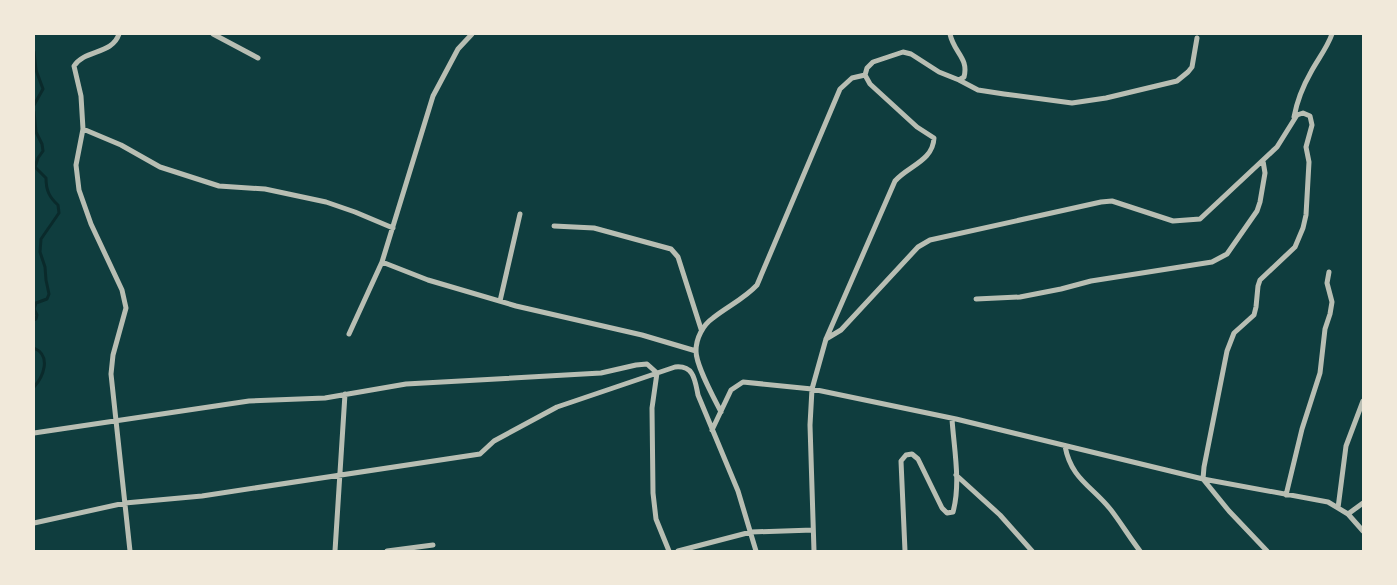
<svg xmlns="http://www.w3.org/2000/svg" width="1397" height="585" viewBox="0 0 1397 585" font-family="'Varela Round',sans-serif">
  <rect width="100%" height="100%" fill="#0f3d3e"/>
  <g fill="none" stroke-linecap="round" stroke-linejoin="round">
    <path stroke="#0a2a2b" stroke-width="3" d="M34,52L36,70L43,89L34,105
      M34,112L36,132L42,144L43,151L38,158L35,167L46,178C46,190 49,197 58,205L59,213L41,239L40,252L45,267L46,280L49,294L47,299L36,303L34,309L37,315L36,319L34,320
      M34,348C52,356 43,377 34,387"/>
    <path stroke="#b8beb3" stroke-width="5" d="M213,34L258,58
      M959,80L978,90L1004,94L1072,103L1106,98L1177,81L1188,72L1192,67L1197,38
      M1294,117C1297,101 1303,86 1311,72C1318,59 1327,48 1332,34
      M83,129L81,96L74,66C85,49 112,55 119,34
      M554,226L594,228L671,249L678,257L701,329
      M382,262L428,280L516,306L642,335L696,351
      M976,299L1020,297L1061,289L1091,281L1212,262L1227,254L1257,211L1260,202L1265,173L1263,161
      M500,301L520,214
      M349,334L382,262L433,96L458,49L472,34
      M826,339L841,330L918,247L930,240L1101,202L1112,201L1173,221L1200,219L1277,147L1297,115L1303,113L1310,116L1312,125L1306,147L1309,162L1306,215L1303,228L1295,247L1260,280L1258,286L1256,307L1254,315L1234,333L1227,351L1204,467L1203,479L1328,502L1348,514L1363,531
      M721,412C714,398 696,366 696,351C696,338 703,325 713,318C728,306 744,299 757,285L840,89L852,78L865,75
      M712,430L731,390L743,382L812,389L956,419L1203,479L1229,511L1267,551
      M34,433L249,401L325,398L406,384L601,373L636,365L647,364L657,373L652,408L653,493L656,519L669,551
      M1065,446C1071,479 1092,486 1111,510C1121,523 1130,538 1140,551
      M956,475L1000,515L1032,551
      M1286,495L1302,429L1320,373L1325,329L1330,314L1332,302L1327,283L1329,272
      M1338,508L1346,446L1363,401
      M1348,514L1363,503
      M34,523L125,503L202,496L480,454L494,441L557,407L675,367C694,365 695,380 698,395L738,491L756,551
      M130,551L111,374L113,355L126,308L122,290L91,224L79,190L76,165L83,129L121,145L160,167L219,186L265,189L326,202L355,212L393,228
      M335,551L345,394
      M387,551L433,545
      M678,551L751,532L813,530
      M814,551L810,425L812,389L826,339L895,181C908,166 933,161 934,138L917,127L870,84L865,75L867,68L873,62L903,52L911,54L939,72L959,80L964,77C969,58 954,53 950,34
      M905,551L901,461L906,455L912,454L918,459L942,508L947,513L953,512C961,483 954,449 952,419"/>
  </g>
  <rect width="1397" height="585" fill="none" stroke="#f1e9da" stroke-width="70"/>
</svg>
